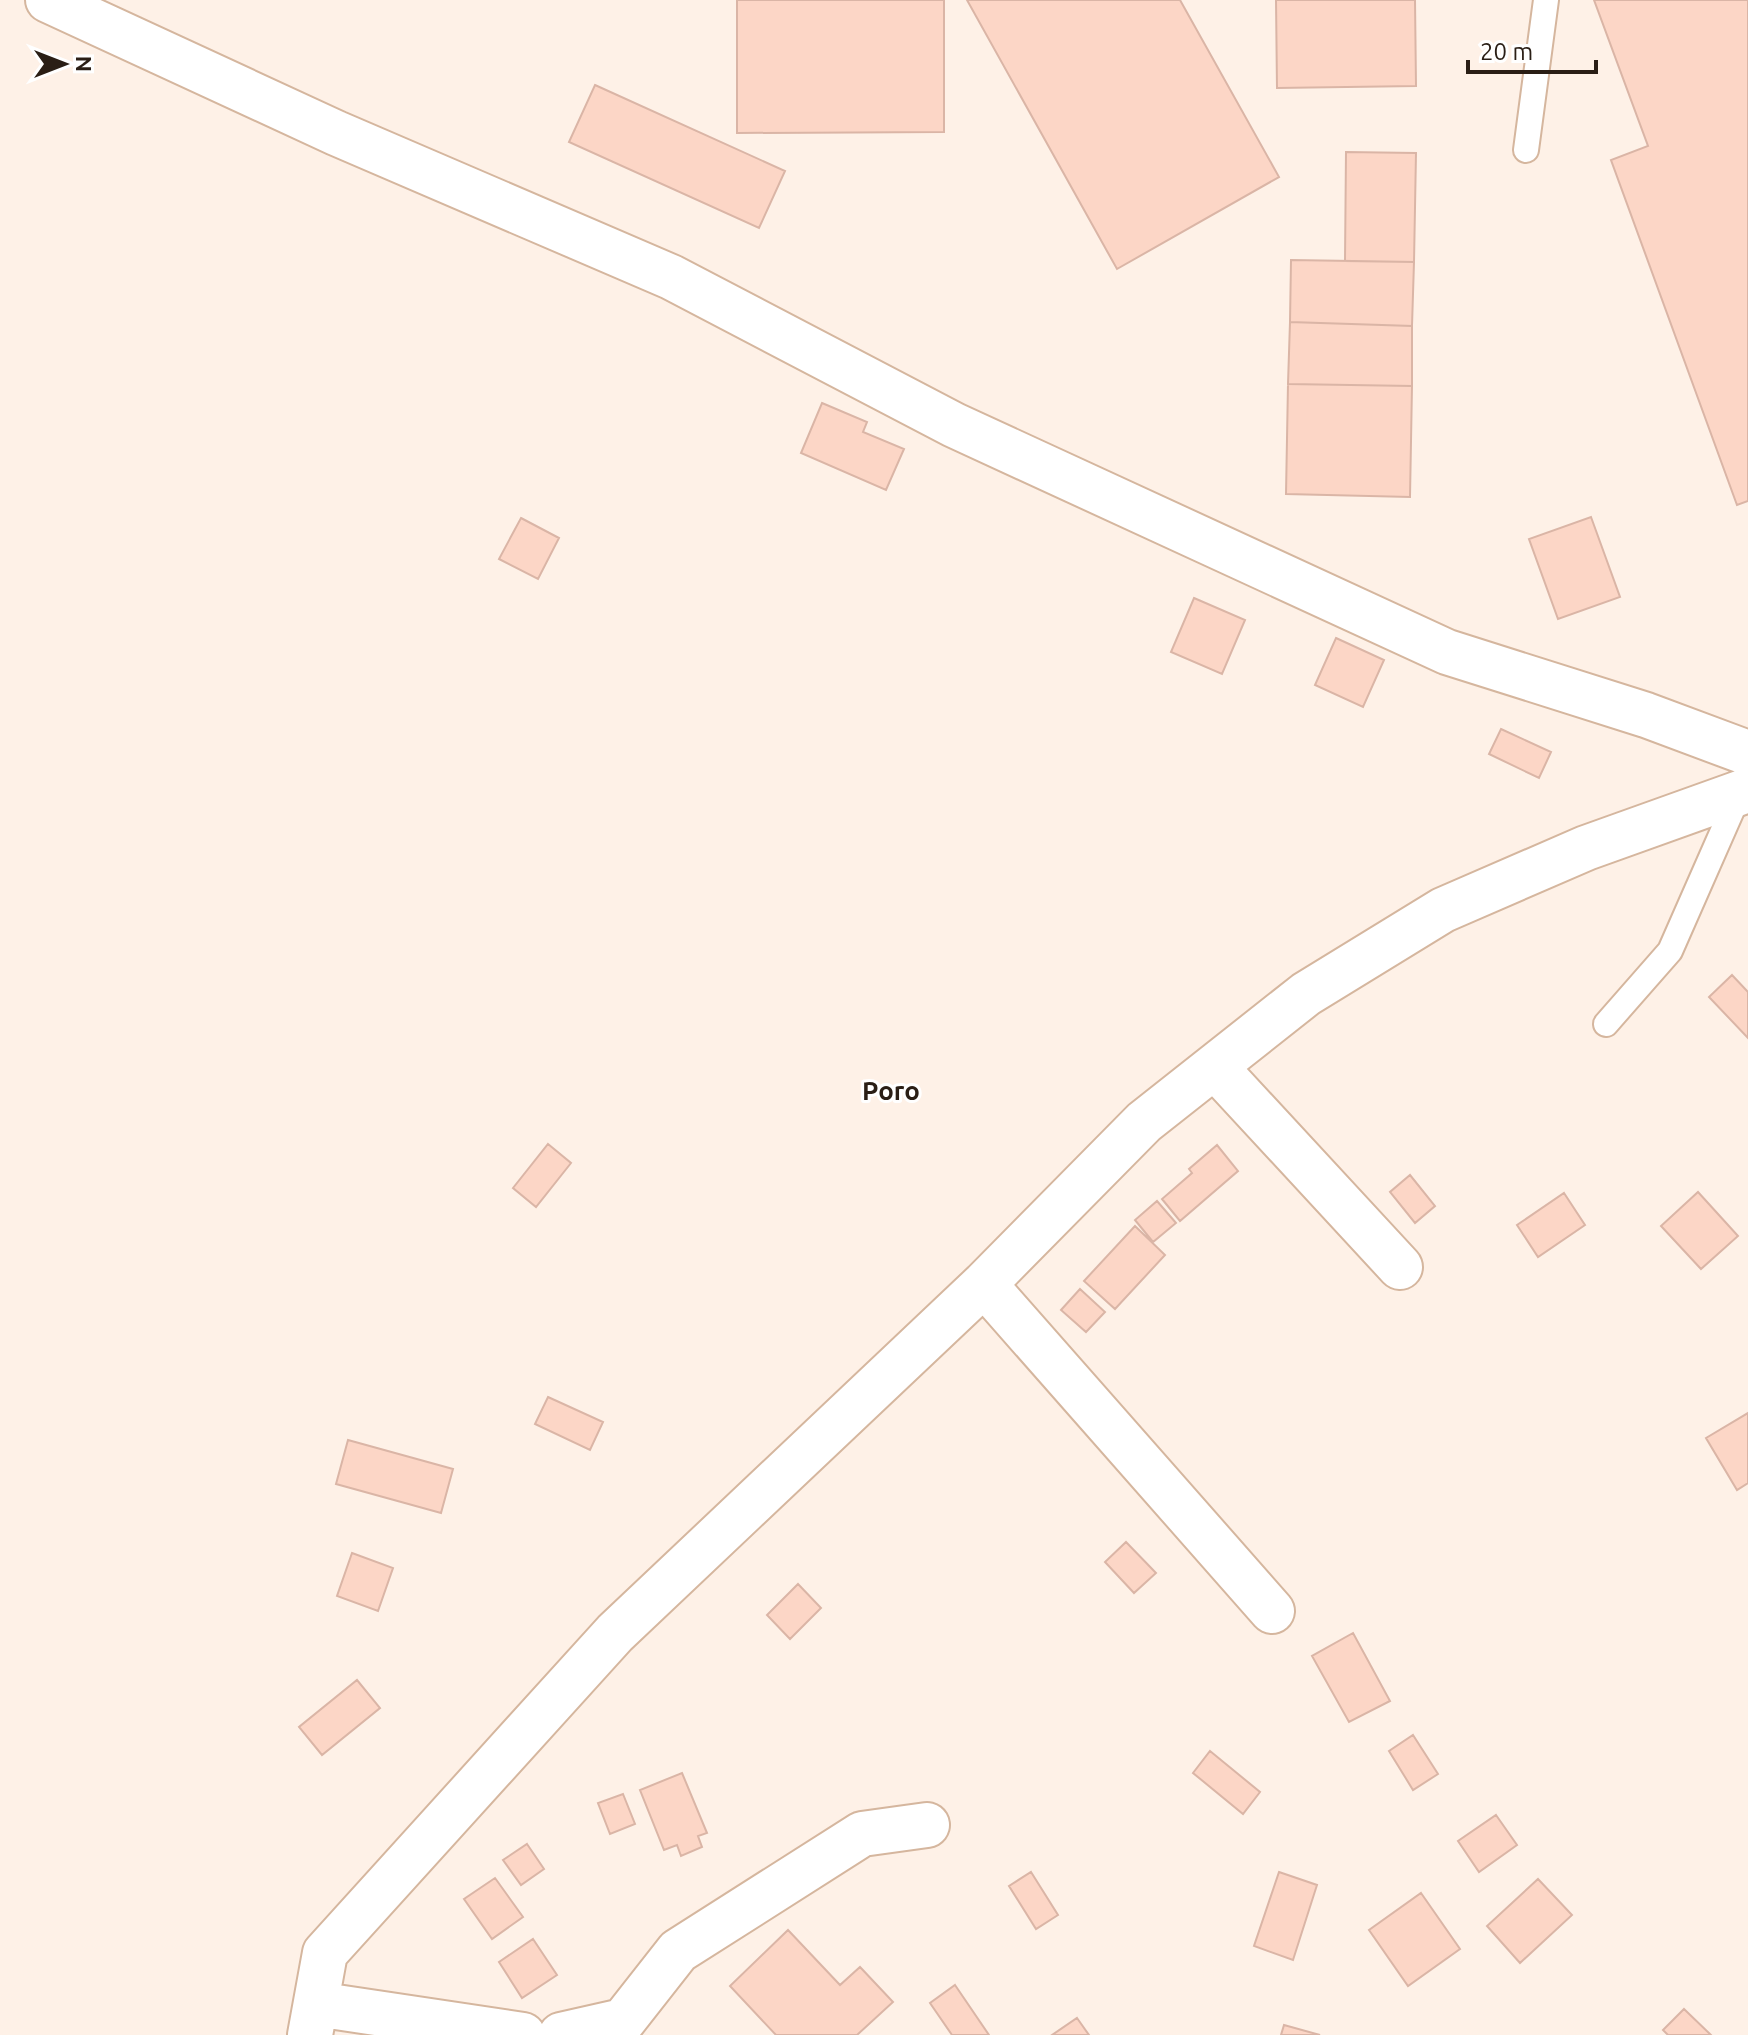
<svg xmlns="http://www.w3.org/2000/svg" width="1748" height="2035" viewBox="0 0 1748 2035" font-family="Ubuntu,sans-serif">
  <rect width="100%" height="100%" fill="#fef1e7"/>
  <path fill="#fcd6c6" stroke="#dab5a6" stroke-width="2" d="M737,0H944V132L737,133Z
    M967,0H1180L1279,177L1117,269Z
    M1276,0H1415L1416,86L1277,88Z
    M1594,0H1748V501L1737,505L1611,160L1648,146Z
    M595,85L785,171L759,228L569,142Z
    M1346,152L1416,153L1414,262L1345,261Z
    M1291,260L1414,262L1412,326L1290,322Z
    M1290,322L1412,326V386L1288,384Z
    M1288,384L1412,386L1410,497L1286,494Z
    M822,403L867,422L863,432L904,449L886,490L801,453Z
    M1591,517L1620,597L1558,619L1529,539Z
    M521,518L559,538L538,579L499,559Z
    M1194,598L1245,620L1222,674L1171,652Z
    M1336,638L1384,660L1363,707L1315,685Z
    M1501,729L1551,752L1539,778L1489,754Z
    M1732,975L1748,992V1038L1709,997Z
    M548,1144L571,1163L536,1207L513,1188Z
    M1217,1145L1238,1171L1180,1221L1162,1199L1192,1173L1189,1169Z
    M1410,1175L1435,1206L1415,1223L1390,1192Z
    M1698,1192L1738,1236L1701,1269L1661,1226Z
    M1564,1193L1585,1225L1538,1257L1517,1225Z
    M1157,1201L1176,1223L1153,1242L1135,1220Z
    M1135,1226L1165,1255L1115,1309L1084,1281Z
    M1080,1289L1105,1312L1086,1332L1061,1310Z
    M548,1397L603,1422L590,1450L535,1424Z
    M1748,1413V1483L1737,1490L1706,1438Z
    M348,1440L453,1469L441,1513L336,1484Z
    M1126,1542L1156,1573L1134,1593L1105,1562Z
    M352,1553L393,1568L378,1611L337,1596Z
    M798,1584L821,1608L790,1639L767,1615Z
    M1353,1633L1390,1701L1349,1722L1312,1656Z
    M357,1680L380,1708L322,1755L299,1727Z
    M1413,1735L1438,1774L1413,1790L1389,1751Z
    M1210,1751L1260,1792L1243,1814L1193,1773Z
    M682,1773L707,1833L698,1836L702,1847L681,1856L677,1845L664,1850L640,1790Z
    M623,1794L635,1824L610,1834L598,1803Z
    M1496,1815L1517,1845L1479,1872L1458,1841Z
    M527,1844L544,1869L521,1885L503,1860Z
    M1031,1872L1058,1915L1036,1929L1009,1886Z
    M1279,1872L1317,1885L1293,1960L1254,1946Z
    M495,1878L523,1917L492,1939L464,1899Z
    M1538,1879L1572,1915L1520,1963L1487,1926Z
    M1421,1893L1460,1949L1408,1986L1369,1930Z
    M788,1930L840,1985L860,1967L893,2002L857,2035H776L730,1986Z
    M533,1939L557,1975L522,1998L499,1962Z
    M955,1985L989,2035H952L930,2003Z
    M1684,2009L1711,2035H1668L1663,2030Z
    M1077,2018L1089,2035H1052Z
    M1284,2025L1320,2035H1281Z"/>
  <g fill="none" stroke-linecap="round" stroke-linejoin="round">
    <defs>
      <path id="service" d="M1526,150L1546,0
        M1606,1024L1670,951L1740,792"/>
      <path id="minor" d="M48,0L336,133L671,277L954,425L1447,652L1646,715L1748,753
        M1215,1067L1400,1267
        M984,1284L1272,1611
        M316,2004L523,2035
        M310,2035L325,1953L615,1633L984,1284L1144,1122L1306,994L1443,910L1586,848L1748,790
        M561,2035L623,2021L678,1951L862,1834L927,1825"/>
    </defs>
    <use href="#service" stroke="#d5b69e" stroke-width="28"/>
    <use href="#minor" stroke="#d5b69e" stroke-width="48"/>
    <use href="#service" stroke="#fff" stroke-width="24"/>
    <use href="#minor" stroke="#fff" stroke-width="44"/>
  </g>
  <g text-anchor="middle" stroke-width="6" stroke-linejoin="round" paint-order="stroke">
    <g font-size="26" font-weight="bold" fill="#2a1e15" stroke="#fff">
      <text x="891" y="1100">Poro</text>
    </g>
  </g>
  <g transform="translate(64 64) rotate(90)" stroke="#ffffff" stroke-width="6" paint-order="stroke">
  <path d="M0-6L14 30L0 20L-14 30Z" fill="#2a1e15"/>
  <text y="-12" font-size="22" font-weight="bold" text-anchor="middle" fill="#2a1e15">N</text>
  </g>
  <path d="M1468 60v12h128v-12" fill="none" stroke="#2a1e15" stroke-width="4"/>
  <text x="1480" y="60" font-size="24" fill="#2a1e15" stroke="#ffffff" stroke-width="6" paint-order="stroke">20 m</text>
</svg>
